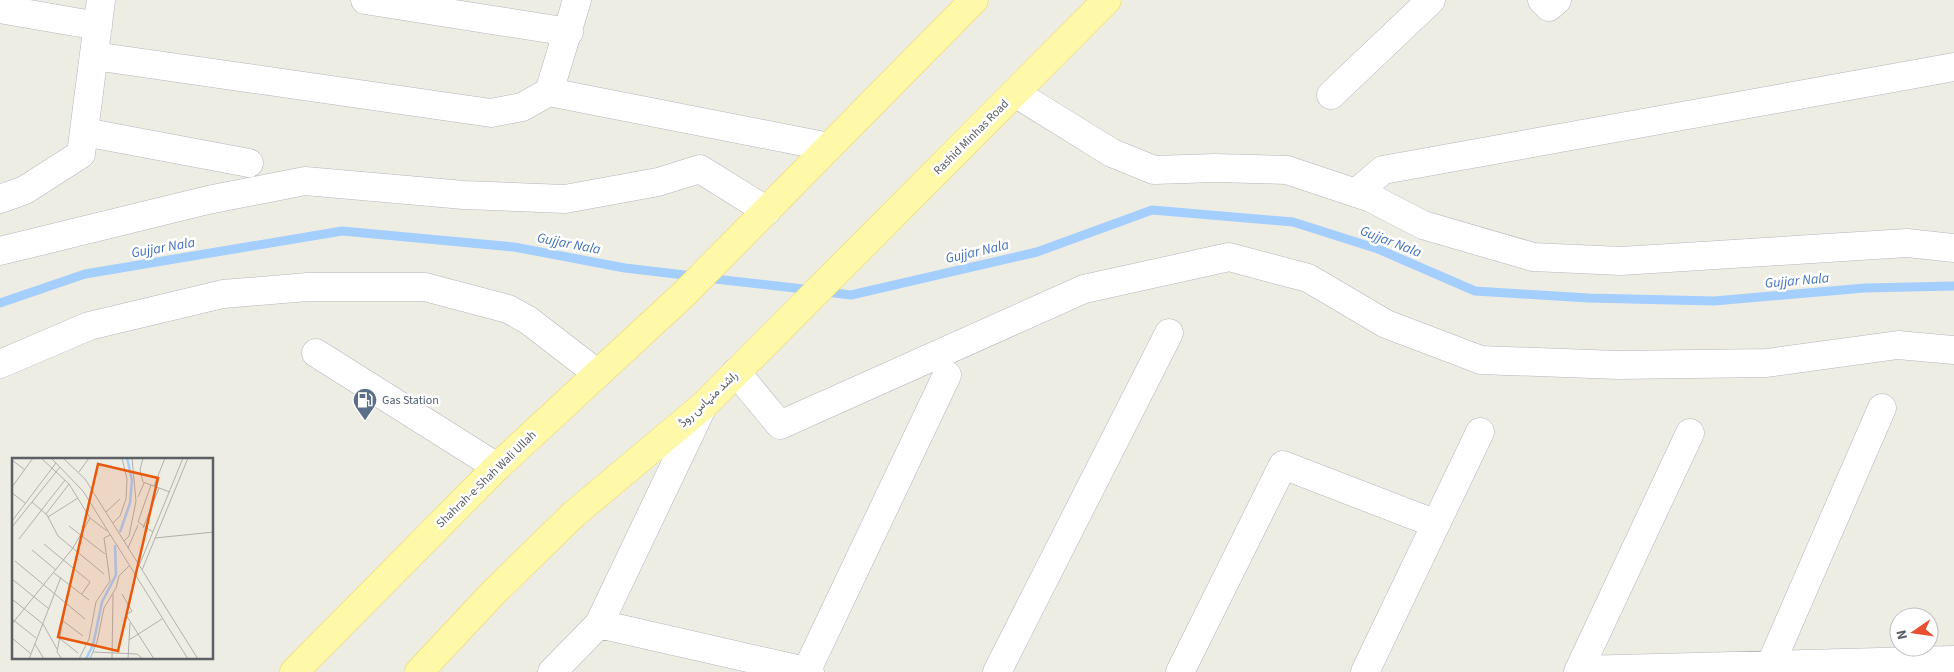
<svg xmlns="http://www.w3.org/2000/svg" width="1954" height="672" viewBox="0 0 1954 672" font-family="'Source Sans 3',Vazirmatn,sans-serif">
  <rect width="100%" height="100%" fill="#eeede4"/>
  <g fill="none" stroke-linecap="round" stroke-linejoin="round">
    <path stroke="#a4cefe" stroke-width="9" d="M706,278L812,290
      M825,292L851,295L1037,252L1152,210L1293,222L1378,249L1475,291L1588,298L1714,301L1865,288L1954,286
      M0,303L85,274L342,231L514,247L625,268L693,276"/>
    <defs>
      <path id="street" d="M365,0L569,32
        M1542,0L1549,7L1557,0
        M0,9L98,26
        M94,56L491,113L522,107L549,92L577,0
        M549,92L829,147
        M1015,93L1112,153L1154,170L1215,168L1287,170L1371,198L1423,225L1533,257L1621,261L1907,243L1954,248
        M1331,95L1431,0
        M84,132L249,163
        M1356,193L1383,170L1954,67
        M0,199L25,190L81,154L101,0
        M0,251L208,200L305,181L464,195L565,199L658,182L700,169L767,211
        M316,353L497,467
        M0,364L89,326L223,294L308,287H425L508,309L528,320L598,374
        M736,372L780,425L1084,289L1229,257L1308,278L1386,324L1481,360L1618,365L1767,363L1898,345L1954,350
        M599,624L810,672
        M1770,666L1882,408
        M1580,670L1954,660
        M552,672L599,624L703,406
        M806,672L947,375
        M997,672L1169,333
        M1180,672L1283,465L1436,524
        M1365,672L1480,432
        M1578,672L1690,433"/>
      <path id="primary" d="M294,672L497,467L685,293L974,0
        M419,672L494,592L574,514L703,406L1107,0"/>
    </defs>
    <use href="#street" stroke="#b4b6bb" stroke-width="29"/>
    <use href="#primary" stroke="#f0d55c" stroke-width="29"/>
    <use href="#street" stroke="#fff" stroke-width="28"/>
    <use href="#primary" stroke="#fef8a9" stroke-width="28"/>
  </g>
  <defs>
    <symbol id="fuel-pin" viewBox="-11 -11 22 30"><path d="M0 17L-7.5 6A9.5 9.5 0 1 1 7.5 6Z" fill="#5c6f8a" stroke="#fff"/><path d="M-5.5-6h7V0h2V4h1.3V-2.5L3-4.5l.8-.8L6-3V5H2.5V1h-1V6h-7ZM-4.2-4.7v3.2H.2V-4.7Z" fill="#fff"/></symbol>
  </defs>
  <g fill-rule="evenodd">
    <use href="#fuel-pin" x="351" y="386" width="28" height="38"/>
  </g>
  <g text-anchor="middle" stroke-width="5" stroke-linejoin="round" paint-order="stroke">
    <g font-size="12" fill="#5c5f64" stroke="#fff">
      <text transform="translate(971 137) rotate(-45)" y="4">Rashid Minhas Road</text>
      <text transform="translate(708 399) rotate(-43)" y="4">راشد منہاس روڈ</text>
      <text transform="translate(486 479) rotate(-44)" y="4">Shahrah-e-Shah Wali Ullah</text>
    </g>
    <g font-size="12" fill="#4e5e75" stroke="#fff" text-anchor="start">
      <text x="382" y="404">Gas Station</text>
    </g>
    <g font-size="14" font-style="italic" fill="#4372b9" stroke="#fff">
      <text transform="translate(1391 241) rotate(21)" y="5">Gujjar Nala</text>
      <text transform="translate(569 243) rotate(11)" y="5">Gujjar Nala</text>
      <text transform="translate(163 247) rotate(-10)" y="5">Gujjar Nala</text>
      <text transform="translate(977 251) rotate(-13)" y="5">Gujjar Nala</text>
      <text transform="translate(1797 280) rotate(-5)" y="5">Gujjar Nala</text>
    </g>
  </g>
  <g transform="translate(12 458)">
    <rect width="201" height="201" fill="#eeede4"/>
    <path fill="none" stroke="#a4cefe" stroke-width="2.5" d="M108,74L118,45L120,22L115,0M74,201L81,187L90,144L104,117L103,87"/>
    <path fill="none" stroke="#b0b0ad" stroke-width="1" d="M29,0L57,26L78,60L95,73M39,0L71,33L176,201M51,0L73,21L186,201M131,0L128,12L131,24L158,34M0,2L13,12M67,14L77,0M139,27L126,64L141,74M142,28L153,0M0,29L21,0M0,35L13,45M126,39L132,25M20,44L35,57L46,78L92,116M94,54L108,41M34,56L57,26M36,59L66,40M0,63L44,5M101,65L108,58L114,41L115,21L110,0M57,68L93,96M0,69L48,9M131,70L147,30M143,80L202,74M7,81L53,22M112,83L117,78L124,43L120,0M32,86L78,124L70,136M116,90L126,67M20,92L44,112M3,103L73,161M127,108L171,0M130,112L176,0M42,115L77,142M0,121L37,151M110,136L120,153L114,157L142,201M0,141L31,166L45,191M0,161L24,180M51,163L71,178M0,166L61,90L78,60M0,180L19,196M47,180L66,195M117,182L150,161M23,186L32,201M81,194L125,196L131,201M17,201L49,119M50,201L45,194L54,146M67,201L77,181L84,144L98,123L92,80L98,77M78,201L85,184L92,150L104,130L107,118L117,108M100,201L101,136M116,201L118,165"/>
    <path fill="#e8590c" fill-opacity="0.15" stroke="#e8590c" stroke-width="2.5" d="M86,6L146,20L106,193L46,179Z"/>
    <rect width="201" height="201" fill="none" stroke="#5c5f64" stroke-width="2.5"/>
  </g>
  <g transform="translate(1914 632) rotate(257)"><circle r="24" fill="#ffffff" stroke="#bebfc1"/>
  <path d="M0-4L9 19L0 12L-9 19Z" fill="#e75131"/>
  <text y="-8" font-size="14" font-weight="bold" text-anchor="middle" fill="#5c5f64">N</text>
  </g>
</svg>
